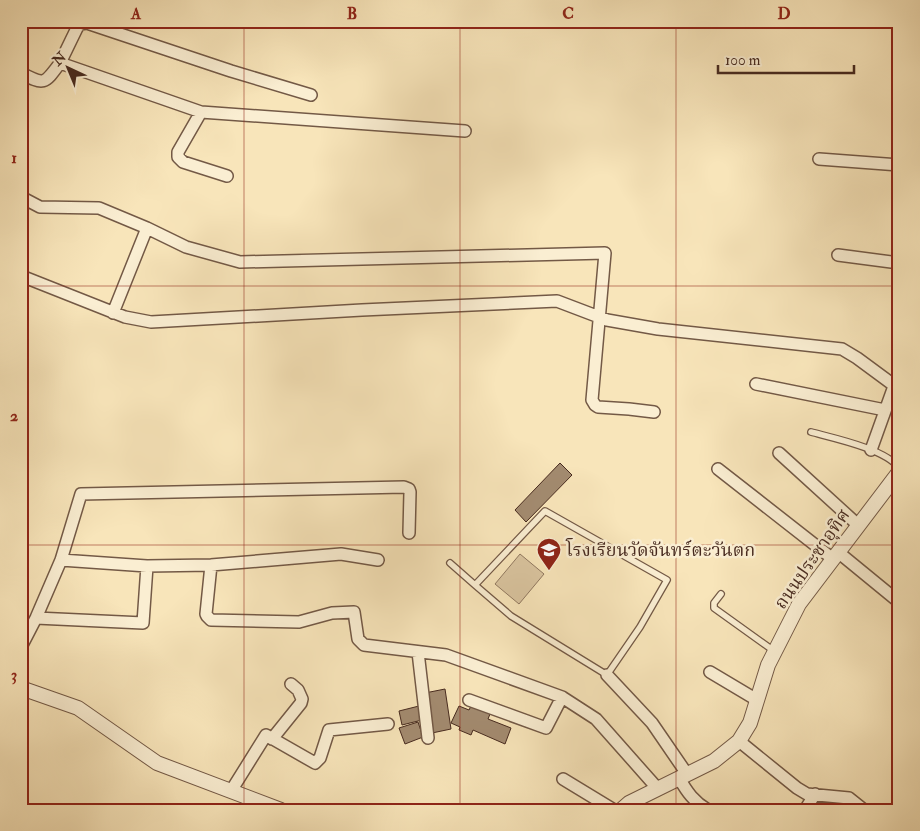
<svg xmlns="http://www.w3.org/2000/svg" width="920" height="831" viewBox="0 0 920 831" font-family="'IM FELL Double Pica','Noto Serif Thai',serif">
  <rect width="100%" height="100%" fill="#f8e5ba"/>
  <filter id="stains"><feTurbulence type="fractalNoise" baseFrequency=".004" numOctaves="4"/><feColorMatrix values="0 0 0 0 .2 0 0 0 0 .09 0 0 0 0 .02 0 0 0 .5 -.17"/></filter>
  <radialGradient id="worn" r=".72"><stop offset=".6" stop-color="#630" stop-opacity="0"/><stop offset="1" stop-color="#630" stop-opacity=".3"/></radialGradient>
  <path fill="#dac5a0" stroke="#907860" d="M520,554L544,574L519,604L495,584Z"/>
  <path fill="#a38b70" stroke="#472a1f" d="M560,463L572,475L526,522L515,510Z
    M445,689L451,729L432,733L425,693Z
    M419,706L422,720L402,725L399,711Z
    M459,706L469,710L471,706L490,714L488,719L511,728L505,744L473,730L471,735L459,730L460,727L451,723Z
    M418,722L423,737L405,744L399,728Z"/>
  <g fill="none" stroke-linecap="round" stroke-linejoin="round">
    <defs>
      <path id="service" d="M811,432C833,438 886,449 899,468
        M545,511L667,580L640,627L607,675L511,616L475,585Z
        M450,563L475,585
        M721,594L714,603V608L774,651"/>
      <path id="minor" d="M60,63L77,28L80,24L87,23L231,71L311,95
        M21,73C44,85 44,85 60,63L201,112L465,131
        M201,112L178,152V157L183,162L227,176
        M819,159L899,165
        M21,197L40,207L99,208L147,228L113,313
        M147,228L186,247L240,262L605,253L592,400L595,405L598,407L629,409L654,412
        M838,255L899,263
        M24,277L125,317L151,322L362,310L557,301L607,320L658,329L842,349L857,358L899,389
        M756,384L885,410
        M871,450L894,386
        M779,453L858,525
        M718,469L833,559
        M838,552L899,602
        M61,560L147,566L211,565L341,554L378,560
        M211,565L206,614L207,616L211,620L299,622L332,613L354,612L358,639L364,645L446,655L562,697L596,719L658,789
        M36,618L143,623L147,566
        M21,647L36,618L61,560L81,494L404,487L409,489L410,492L409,533
        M418,652L428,738
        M710,672L757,700
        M607,675L652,723L687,774
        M469,700L546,728L562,697
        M272,739L301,703L302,699L298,690L291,684
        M739,741L797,788L807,794L849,798L864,810
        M679,778C687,792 694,802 708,810
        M563,779L614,810
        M231,791L266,735L315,763L320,758L329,730L388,724
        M805,810L815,794"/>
      <path id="tertiary" d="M21,688L78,708L157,763L281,810
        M621,810L629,803L714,761L739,741L750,723L768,665L799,604L899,472"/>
    </defs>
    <use href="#service" stroke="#735946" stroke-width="8"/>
    <use href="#minor" stroke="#735946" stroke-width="14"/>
    <use href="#tertiary" stroke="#735946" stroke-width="16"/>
    <use href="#service" stroke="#faeed2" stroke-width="5.5"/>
    <use href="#minor" stroke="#faeed2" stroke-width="11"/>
    <use href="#tertiary" stroke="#faeed2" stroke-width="14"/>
  </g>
  <path fill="none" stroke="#8f2418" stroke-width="1" stroke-opacity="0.55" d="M244,21V810M460,21V810M676,21V810M21,286H899M21,545H899"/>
  <defs>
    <symbol id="school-pin" viewBox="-11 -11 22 30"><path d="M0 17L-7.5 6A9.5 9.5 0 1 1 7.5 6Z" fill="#8f2418" stroke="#faeed2"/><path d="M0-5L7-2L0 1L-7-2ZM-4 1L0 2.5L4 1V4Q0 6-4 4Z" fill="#fff"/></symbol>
  </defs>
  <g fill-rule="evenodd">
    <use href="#school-pin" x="535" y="536" width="28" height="38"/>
  </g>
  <g text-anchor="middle" stroke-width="5" stroke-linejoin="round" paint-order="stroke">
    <g font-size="18" fill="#472a1f" stroke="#faeed2" text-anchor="start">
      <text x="566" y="556">โรงเรียนวัดจันทร์ตะวันตก</text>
    </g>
    <g font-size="18" fill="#472a1f" stroke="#faeed2">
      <text transform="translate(812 559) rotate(-55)" y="6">ถนนประชาอุทิศ</text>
    </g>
  </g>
  <rect width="920" height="831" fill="none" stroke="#f8e5ba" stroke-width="55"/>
  <g transform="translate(68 68) rotate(316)" stroke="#faeed2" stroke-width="4" paint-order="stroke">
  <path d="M0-4L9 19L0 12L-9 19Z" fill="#472a1f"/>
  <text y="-8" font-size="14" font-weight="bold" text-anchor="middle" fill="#472a1f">N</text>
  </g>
  <path d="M718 65v8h136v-8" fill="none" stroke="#472a1f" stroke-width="2.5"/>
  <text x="725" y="65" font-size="15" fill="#472a1f" stroke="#faeed2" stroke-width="4" paint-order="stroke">100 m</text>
  <rect x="28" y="28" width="864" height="776" fill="none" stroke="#8f2418" stroke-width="2"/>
  <g font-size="16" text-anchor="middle" font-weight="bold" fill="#8f2418">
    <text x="136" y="19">A</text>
    <text x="352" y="19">B</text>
    <text x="568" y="19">C</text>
    <text x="784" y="19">D</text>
    <text x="14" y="163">1</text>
    <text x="14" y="421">2</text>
    <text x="14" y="680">3</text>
  </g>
  <rect width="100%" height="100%" filter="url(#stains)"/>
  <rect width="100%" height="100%" fill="url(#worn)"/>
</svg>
